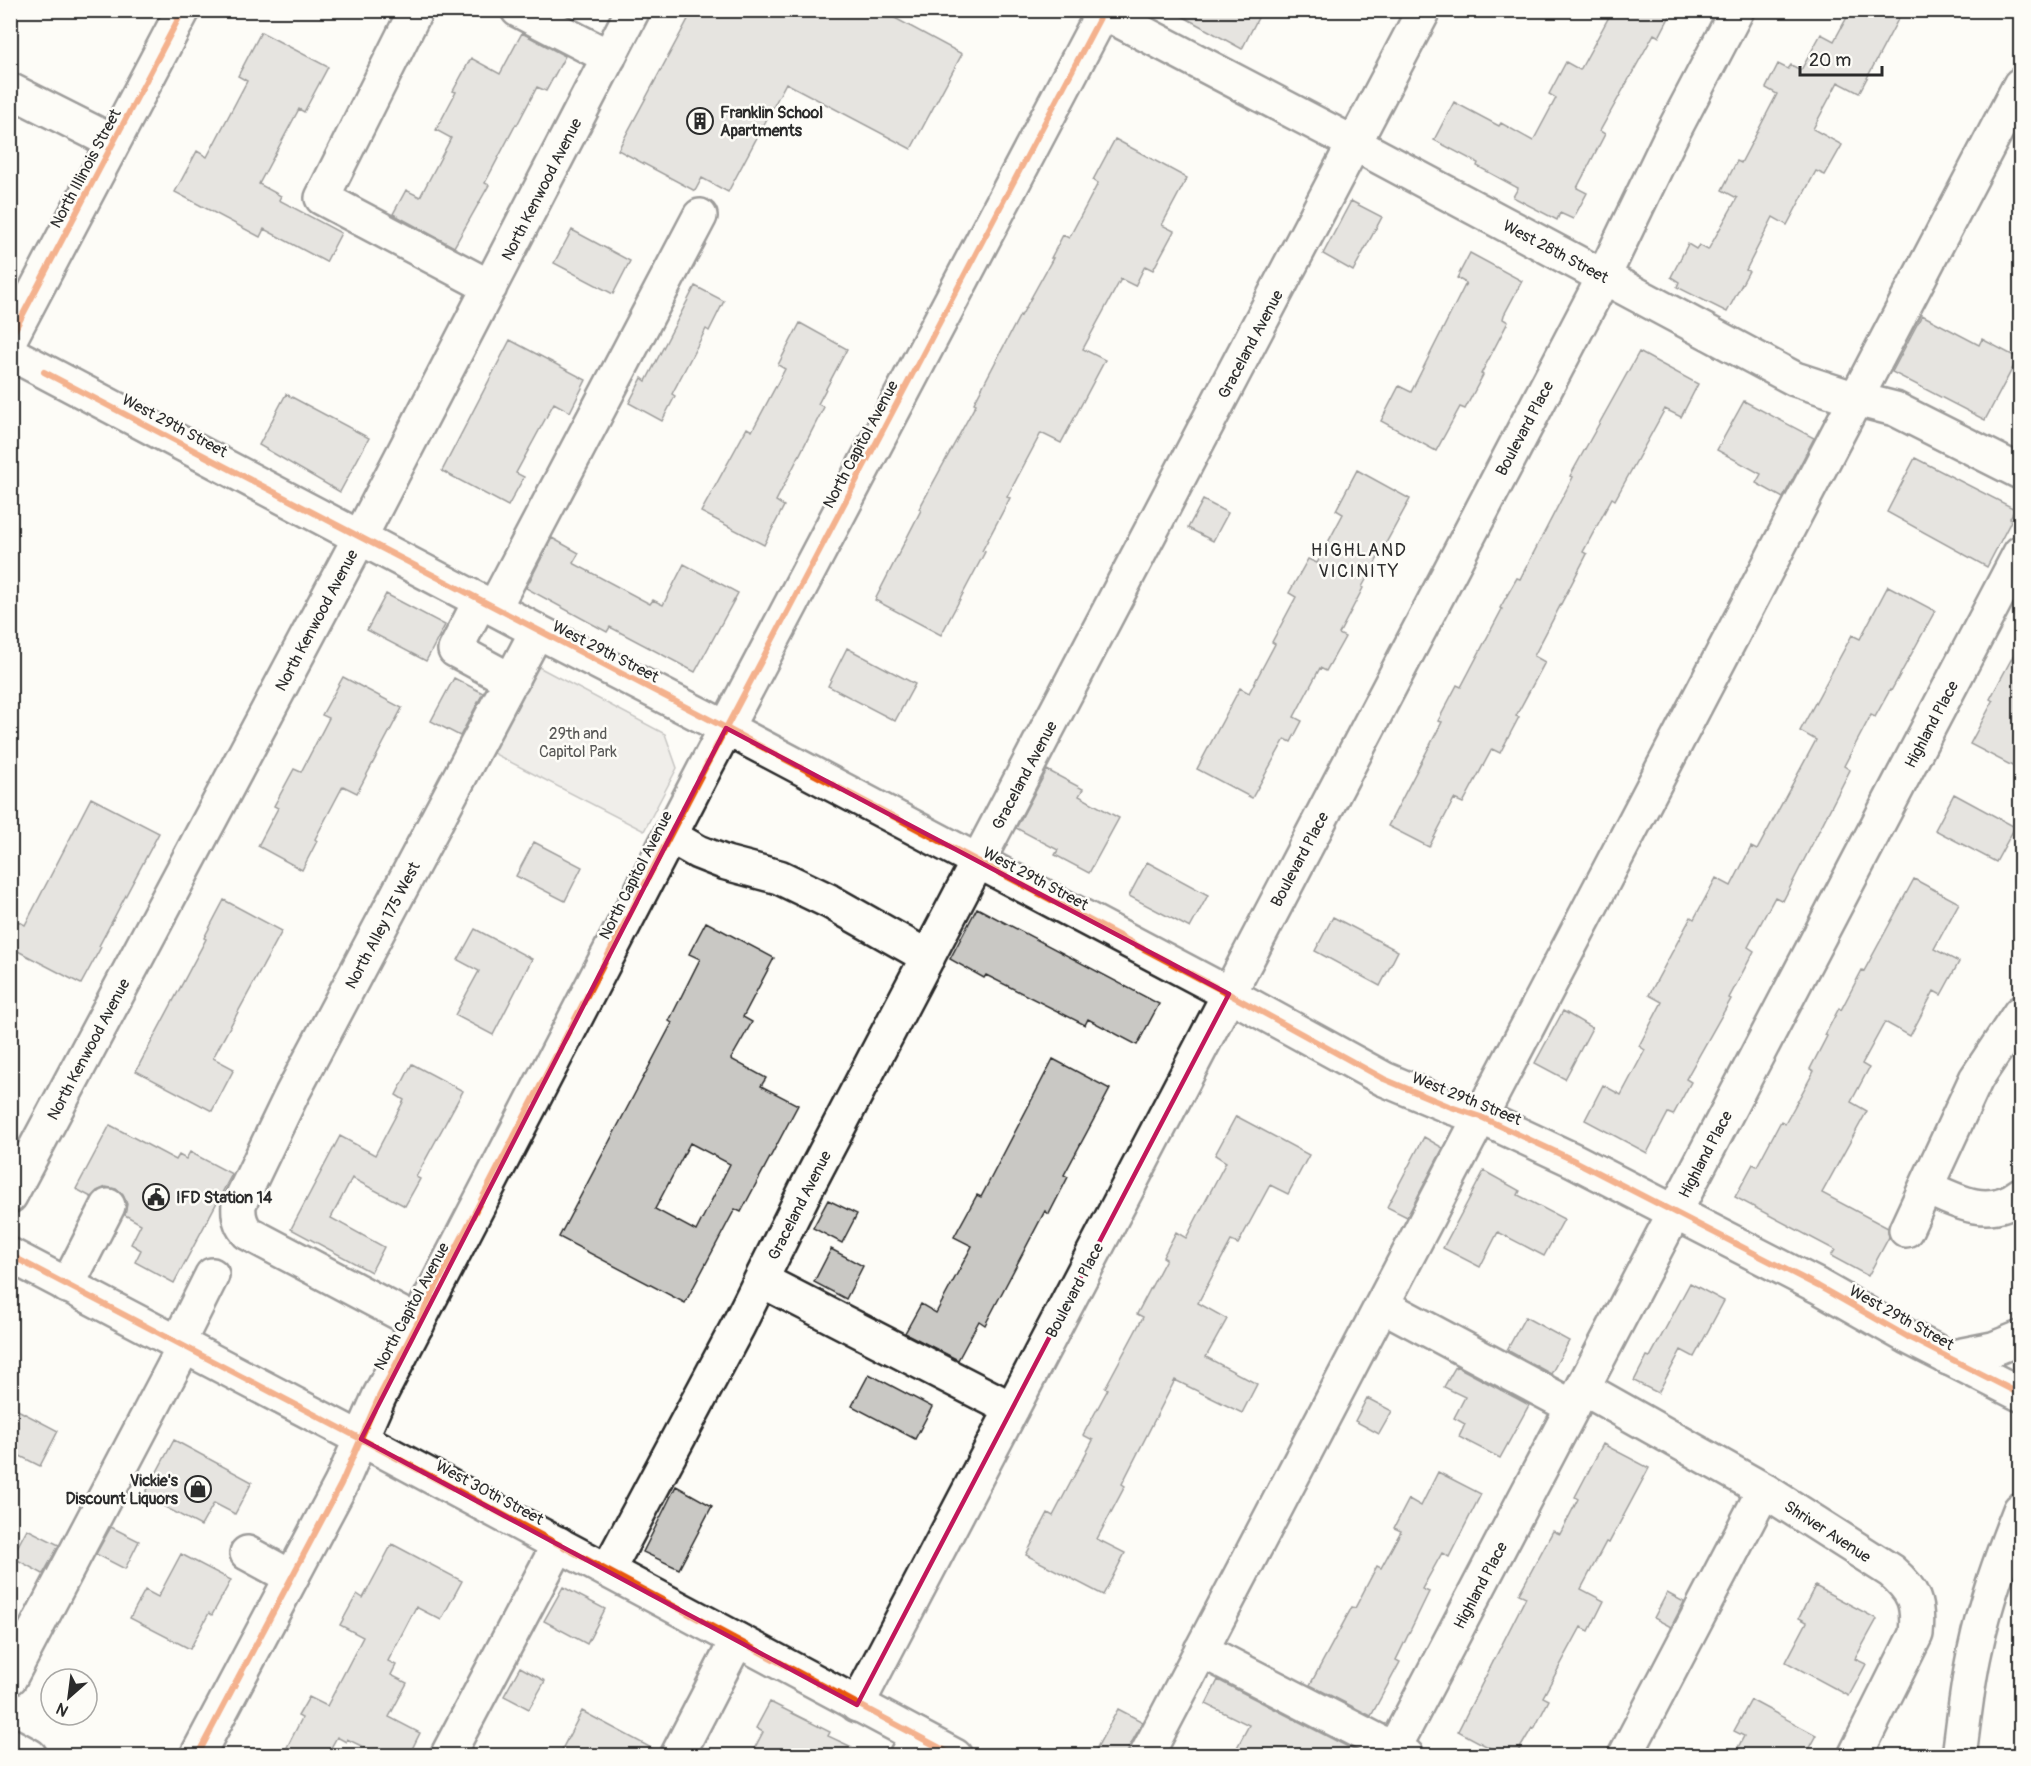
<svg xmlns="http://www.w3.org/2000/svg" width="2031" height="1766" viewBox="0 0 2031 1766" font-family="Pangolin,sans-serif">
  <rect width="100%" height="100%" fill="#fdfcf7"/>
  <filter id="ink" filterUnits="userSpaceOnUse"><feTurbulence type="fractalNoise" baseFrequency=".0167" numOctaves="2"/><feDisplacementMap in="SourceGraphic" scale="12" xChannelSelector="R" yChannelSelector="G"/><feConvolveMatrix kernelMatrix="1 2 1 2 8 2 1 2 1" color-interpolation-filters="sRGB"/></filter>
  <g filter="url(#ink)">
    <path fill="#dfdeda" stroke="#858482" stroke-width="1.5" d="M533,664L665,734L677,768L644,831L489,751Z"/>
    <path fill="#c9c8c4" stroke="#2b2b2b" stroke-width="1.5" fill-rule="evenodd" d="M693,10H880L962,54L911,149L786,83L728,192L702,178L695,191L618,150Z
      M1171,10H1262L1242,49Z
      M1606,10H1673L1659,37L1654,34L1600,131L1605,134L1577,188L1587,193L1573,219L1560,213L1557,220L1513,197L1518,188L1477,166L1478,163L1434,140L1454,102L1499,126L1501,123L1533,141L1556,98L1549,94L1566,62L1580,70L1611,13Z
      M1851,10H1903L1859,93L1838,82L1813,129L1842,145L1825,175L1816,171L1787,225L1773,217L1746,270L1749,271L1727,312L1677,287L1679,282L1671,277L1688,244L1696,249L1699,245L1708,250L1737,198L1722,190L1737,161L1741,163L1777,94L1766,88L1778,64L1788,69L1791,65L1801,70L1821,34L1834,41Z
      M261,32L328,67L304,112L299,109L259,184L281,196L279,200L341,233L326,262L264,229L260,237L175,192L197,151L207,157L247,81L238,76Z
      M522,33L565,56L546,91L537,87L517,125L516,124L485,183L489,185L454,247L393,214L406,190L420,197L451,138L436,130L456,92L453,91L471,58L500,74Z
      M1115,139L1187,178L1162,225L1174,231L1153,270L1145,266L1135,286L1121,279L1083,349L1105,360L1061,443L1041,433L1007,497L1010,498L982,551L985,552L941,635L875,600L921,510L919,509L976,404L974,403L1020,315L1021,316L1053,258H1051L1063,235L1069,238L1098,183L1093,180Z
      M1351,201L1382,217L1353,271L1323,254Z
      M572,230L630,261L613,294L554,263Z
      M1470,253L1522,281L1504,315L1503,319L1508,322L1481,374L1483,375L1465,409L1460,407L1436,451L1381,421L1399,386L1411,392L1466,283L1457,278Z
      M695,286L724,301L709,331L706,329L672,394L675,396L662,421L629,403L642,378L646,381Z
      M1922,315L1979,345L1982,339L2018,358L1985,420L1892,372Z
      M800,323L847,349L818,404L824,407L776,501L784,506L764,545L701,512L747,428L752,431L785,369L778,365Z
      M510,340L586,380L570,412L554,403L516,473L524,477L508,506L442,471Z
      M1639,352L1698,384L1681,417L1665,409L1615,500L1612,498L1583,552L1587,554L1534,656L1545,662L1516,716L1519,717L1500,753L1492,749L1463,803L1454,799L1429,847L1388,826L1442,722L1438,721L1457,685L1461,687L1502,609L1500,608L1517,578L1520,579L1573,477L1570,476Z
      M286,394L369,438L340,492L259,445Z
      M1744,401L1814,438L1783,498L1756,483L1761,474L1717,450Z
      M1915,458L2015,509L2010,518L2012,519L1987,567L1887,512Z
      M1357,470L1410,499L1362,587L1363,588L1339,634L1345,637L1326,671L1320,668L1294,717L1302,721L1291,742L1285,739L1252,798L1197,769L1240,688L1249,693L1275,644L1272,642L1296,597L1289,593L1308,559L1317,563L1343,514L1336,510Z
      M1203,500L1228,513L1213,541L1188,528Z
      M552,538L579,553L573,563L650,604L653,600L663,605L684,564L738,593L695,672L610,627L607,632L526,588Z
      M1888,586L1935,611L1891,691L1890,690L1875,717L1871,715L1844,766L1850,770L1783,901L1775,897L1748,947L1754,951L1729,998L1731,999L1686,1079L1691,1082L1673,1115L1668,1113L1647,1153L1585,1120L1603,1085L1621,1095L1645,1050L1639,1046L1662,1002L1649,995L1691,917L1694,919L1716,878L1731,886L1751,847L1757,850L1816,740L1800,731L1852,635L1860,639Z
      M386,594L445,625L426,661L367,630Z
      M2020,643V770L1970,744L1993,701L1990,699Z
      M847,648L915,684L895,721L828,686Z
      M343,677L402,708L357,793L343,786L315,839L317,841L302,870L258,846L278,808L274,806L294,769L301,772L329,718L322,715Z
      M454,678L483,693L460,736L431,721Z
      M1047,770L1083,789L1079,796L1119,818L1089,873L1055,855L1058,850L1016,828Z
      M1954,794L2015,827L1996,862L1935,830Z
      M91,798L159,833L99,946L101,947L81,984L10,947V917L25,925Z
      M534,842L582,867L565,901L516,876Z
      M1147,862L1208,895L1190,928L1129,896Z
      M1914,879L1959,903L1934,949L1959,962L1941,995L1934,991L1910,1036L1885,1022L1862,1064L1869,1068L1851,1102L1867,1111L1822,1193L1888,1228L1889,1237L1868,1276L1831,1256L1835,1250L1735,1197L1753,1164L1757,1166L1781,1121L1785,1124L1814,1071L1810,1069L1827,1036L1825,1035L1839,1008L1841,1010L1862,970L1864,971Z
      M224,900L282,931L213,1058L234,1069L212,1111L136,1071L206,939L204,938Z
      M977,908L1159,1004L1137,1045L1088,1019L1085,1025L986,975L984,978L950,959Z
      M1333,917L1398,951L1380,986L1315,951Z
      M706,922L774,958L743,1017L752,1022L731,1059L766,1078L761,1086L798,1105L741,1212L735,1209L685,1303L559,1237L672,1023L669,1021L700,959L689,954ZM690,1143L730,1164L696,1231L655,1209Z
      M475,929L532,959L493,1035L455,1015L479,971L458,960Z
      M1563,1011L1592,1028L1565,1079L1535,1063Z
      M1053,1059L1110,1089L1064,1175L1068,1177L1049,1214L1045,1211L985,1325L979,1321L958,1360L905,1333L921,1304L936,1313L972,1246L954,1237L977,1195L981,1197Z
      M412,1064L463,1091L416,1177L420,1179L405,1206L352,1178L331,1218L384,1247L371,1272L291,1229L340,1136L375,1155L404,1100L396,1095Z
      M1236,1116L1309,1155L1288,1194L1270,1185L1238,1244L1231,1241L1198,1303L1227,1319L1206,1357L1257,1384L1242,1413L1175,1380L1122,1484L1125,1486L1097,1539L1125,1553L1103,1595L1026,1555L1048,1513L1053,1516L1093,1440L1083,1435L1108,1389L1105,1388L1143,1317L1137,1314L1166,1259L1163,1257L1176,1232L1186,1238L1226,1162L1215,1155Z
      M110,1125L176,1160L179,1155L186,1159L190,1152L232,1174L174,1283L135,1262L141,1250L131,1244L141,1224L125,1215L127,1204L123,1195L116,1189L106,1187L97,1191L91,1197L76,1189Z
      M1424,1137L1443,1148L1407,1217L1387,1207Z
      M1484,1171L1520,1191L1518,1195L1564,1219L1544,1256L1498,1232L1480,1267L1443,1248Z
      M828,1200L857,1214L842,1243L813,1228Z
      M831,1249L863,1266L846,1299L814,1282Z
      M1690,1283L1724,1301L1694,1357L1681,1350L1658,1393L1634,1381L1647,1356L1650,1357Z
      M1525,1317L1569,1341L1551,1374L1507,1350Z
      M1456,1366L1529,1405L1500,1458L1459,1437L1465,1424L1454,1418L1465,1397L1444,1387Z
      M869,1374L932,1407L915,1439L852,1406Z
      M1367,1398L1392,1411L1379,1434L1355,1421Z
      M10,1406L58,1431L40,1466L10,1451Z
      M174,1440L252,1482L235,1514L214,1503L201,1526L144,1496Z
      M1603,1444L1649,1468L1609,1543L1606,1542L1581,1589L1604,1601L1589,1631L1581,1627L1543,1697L1549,1700L1534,1729L1532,1728L1516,1755H1503L1458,1731L1526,1597L1519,1594L1553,1531L1560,1534L1578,1499L1575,1497Z
      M1438,1472L1481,1494L1449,1557L1442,1553L1422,1589L1429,1592L1396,1660L1400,1662L1371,1716L1310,1685L1352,1607L1355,1608L1377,1566L1381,1568L1401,1531L1394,1528L1409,1499L1421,1506Z
      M676,1486L712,1506L679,1569L643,1552Z
      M111,1527L139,1541L125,1569L96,1554Z
      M27,1529L59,1545L43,1574L12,1557Z
      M392,1544L462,1581L441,1620L416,1607L388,1661L396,1665L391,1675L407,1683L389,1717L420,1733L409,1755H380L347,1739L346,1742L337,1737L327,1755H283L302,1718L298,1716L309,1697L327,1706L363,1637L340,1625L357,1594L363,1598Z
      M181,1554L231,1580L212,1615L209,1613L190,1649L130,1618L145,1590L158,1597Z
      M1815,1586L1877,1619L1855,1659L1866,1664L1849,1696L1786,1662L1807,1622L1799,1618Z
      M563,1587L605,1609L587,1644L544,1621Z
      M1667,1593L1684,1602L1671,1627L1654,1618Z
      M520,1667L545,1681L529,1709L504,1696Z
      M1218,1680L1354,1750L1351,1755H1233L1249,1725L1206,1704Z
      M1751,1700L1816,1735L1805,1755H1734L1744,1736L1734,1731Z
      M770,1702L830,1732L828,1736L869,1755H751L763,1732L756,1728Z
      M1118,1709L1143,1722L1129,1747L1127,1755H1093Z
      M582,1711L659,1752L658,1755H559Z"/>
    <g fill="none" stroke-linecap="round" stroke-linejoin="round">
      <defs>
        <path id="minor" d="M416,10L322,198L490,287
          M518,10L609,57
          M1099,10L1355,144L1795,379L1856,399L1895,409L2020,472
          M10,90L113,142
          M480,601L455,650L512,681
          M494,608L700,216
          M670,836L698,852L726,863L779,877L829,901L928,957
          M1926,1187C1957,1202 1989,1219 2020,1195
          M10,1196L360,537L633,10
          M1906,1230L1976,1079L2020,1013
          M761,1280L1012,1409
          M67,1286L108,1206
          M1382,1305L1573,1407
          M418,1323L248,1233C240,1225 238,1215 239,1204L292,1094L537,631
          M178,1343L212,1275
          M1583,1388L1764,1490L1891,1571C1914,1591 1919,1603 1916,1634L1855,1756
          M247,1553L291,1577
          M608,1570L738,1326L806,1189L1424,10
          M1201,1650L1407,1756
          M10,1678L184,1347
          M857,1705L1595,294L1671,136L1737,10
          M10,1745L30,1756
          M447,1756L559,1544
          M677,1756L737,1640
          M906,1756L917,1736
          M1146,1756L2020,85
          M1390,1756L2020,553
          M1625,1756L1764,1490"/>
        <path id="major" d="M10,339L183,10
          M10,353L537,631L726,728L1229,994L1384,1079L1451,1107L1481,1117L1573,1160L1818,1286L1908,1337L2020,1394
          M10,1255L361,1439L955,1756
          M197,1756L341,1484L379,1397L705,768L1104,10"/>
        <path id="highway" d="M1948,1358L1993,1349L2020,1338
          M1959,1756C1964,1720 1967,1685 1975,1650C1985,1602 2002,1556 2020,1510"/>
      </defs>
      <use href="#minor" stroke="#2b2b2b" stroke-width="38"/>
      <use href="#major" stroke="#2b2b2b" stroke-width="38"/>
      <use href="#highway" stroke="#2b2b2b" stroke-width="38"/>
      <use href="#minor" stroke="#fdfcf7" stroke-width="33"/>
      <use href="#major" stroke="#fdfcf7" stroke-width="33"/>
      <use href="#highway" stroke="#fdfcf7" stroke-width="33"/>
      <defs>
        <path id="cycleway" d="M10,339L183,10
          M44,372L726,728L1229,994L1384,1079L1451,1107L1481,1117L1573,1160L1818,1286L1908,1337L2020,1394
          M10,1255L361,1439L955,1756
          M197,1756L341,1484L379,1397L705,768L1104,10"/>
      </defs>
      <use href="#cycleway" stroke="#fdfcf7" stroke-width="10"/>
      <use href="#cycleway" stroke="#e8590c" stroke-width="6"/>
    </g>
  </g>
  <path d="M0 0H2031V1766H0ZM726,728L1229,994L857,1705L361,1439Z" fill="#fdfcf7" fill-opacity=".55" fill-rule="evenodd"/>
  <path fill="none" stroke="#c2185b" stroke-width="4.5" stroke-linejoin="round" d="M726,728L1229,994L857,1705L361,1439Z"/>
  <defs>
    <symbol id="building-ring" viewBox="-11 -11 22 22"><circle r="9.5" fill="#fdfcf7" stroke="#2b2b2b" stroke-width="1.5"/><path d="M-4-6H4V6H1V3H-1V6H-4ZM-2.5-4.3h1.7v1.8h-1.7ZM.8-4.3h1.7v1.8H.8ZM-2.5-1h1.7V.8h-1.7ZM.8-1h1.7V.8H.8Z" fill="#2b2b2b"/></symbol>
    <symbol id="civic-ring" viewBox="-11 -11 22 22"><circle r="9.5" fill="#fdfcf7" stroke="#2b2b2b" stroke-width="1.5"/><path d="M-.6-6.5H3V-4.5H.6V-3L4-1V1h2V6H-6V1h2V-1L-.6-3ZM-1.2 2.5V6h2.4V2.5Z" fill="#2b2b2b"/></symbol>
    <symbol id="shop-ring" viewBox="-11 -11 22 22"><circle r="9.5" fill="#fdfcf7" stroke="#2b2b2b" stroke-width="1.5"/><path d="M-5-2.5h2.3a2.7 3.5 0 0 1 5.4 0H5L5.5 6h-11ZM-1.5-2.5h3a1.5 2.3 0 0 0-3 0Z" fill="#2b2b2b"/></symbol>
  </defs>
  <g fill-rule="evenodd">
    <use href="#building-ring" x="685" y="106" width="30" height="30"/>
    <use href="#civic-ring" x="141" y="1182" width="30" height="30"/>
    <use href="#shop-ring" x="183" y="1474" width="30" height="30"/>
  </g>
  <g text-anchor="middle" stroke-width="5" stroke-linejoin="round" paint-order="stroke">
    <g font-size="16" font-weight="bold" fill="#2b2b2b" stroke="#fdfcf7" text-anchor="start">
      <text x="720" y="118">Franklin School<tspan x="720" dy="18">Apartments</tspan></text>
      <text x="176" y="1203">IFD Station 14</text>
      <text x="178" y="1486" text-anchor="end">Vickie's<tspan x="178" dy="18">Discount Liquors</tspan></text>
    </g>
    <g font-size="16" fill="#2b2b2b" stroke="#fdfcf7">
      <text transform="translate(85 168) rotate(-62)" y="6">North Illinois Street</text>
      <text transform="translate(541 189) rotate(-63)" y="6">North Kenwood Avenue</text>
      <text transform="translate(1556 251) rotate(28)" y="6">West 28th Street</text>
      <text transform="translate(1250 344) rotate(-62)" y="6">Graceland Avenue</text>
      <text transform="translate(175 425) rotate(28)" y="6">West 29th Street</text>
      <text transform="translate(1524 428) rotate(-62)" y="6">Boulevard Place</text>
      <text transform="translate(860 444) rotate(-62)" y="6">North Capitol Avenue</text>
      <text transform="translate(316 620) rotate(-62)" y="6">North Kenwood Avenue</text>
      <text transform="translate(606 651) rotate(27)" y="6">West 29th Street</text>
      <text transform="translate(1931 724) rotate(-62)" y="6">Highland Place</text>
      <text transform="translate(1024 775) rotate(-62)" y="6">Graceland Avenue</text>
      <text transform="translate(1299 859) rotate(-62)" y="6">Boulevard Place</text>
      <text transform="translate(635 875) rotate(-63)" y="6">North Capitol Avenue</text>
      <text transform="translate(1036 878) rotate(28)" y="6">West 29th Street</text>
      <text transform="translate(382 925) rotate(-62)" y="6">North Alley 175 West</text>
      <text transform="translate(88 1049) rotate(-62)" y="6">North Kenwood Avenue</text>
      <text transform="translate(1467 1098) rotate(22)" y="6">West 29th Street</text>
      <text transform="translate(1705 1154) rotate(-62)" y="6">Highland Place</text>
      <text transform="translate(799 1205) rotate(-63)" y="6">Graceland Avenue</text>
      <text transform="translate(1074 1290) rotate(-62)" y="6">Boulevard Place</text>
      <text transform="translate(411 1306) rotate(-62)" y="6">North Capitol Avenue</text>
      <text transform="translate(1902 1317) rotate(29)" y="6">West 29th Street</text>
      <text transform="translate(490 1492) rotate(28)" y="6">West 30th Street</text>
      <text transform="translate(1828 1531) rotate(33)" y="6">Shriver Avenue</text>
      <text transform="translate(1480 1585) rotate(-62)" y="6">Highland Place</text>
    </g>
    <g font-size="16" fill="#585857" stroke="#fdfcf7">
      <text x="578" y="739">29th and<tspan x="578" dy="18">Capitol Park</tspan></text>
    </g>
    <g font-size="18" letter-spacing="1.5" fill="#2b2b2b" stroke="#fdfcf7">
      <text x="1359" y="556">HIGHLAND<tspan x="1359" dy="21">VICINITY</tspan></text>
    </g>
  </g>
  <rect width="2031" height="1766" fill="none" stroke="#fdfcf7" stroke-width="36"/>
  <rect x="18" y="18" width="1995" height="1730" fill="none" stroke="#2b2b2b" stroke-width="2" filter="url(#ink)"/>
  <g transform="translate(69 1697) rotate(208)"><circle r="28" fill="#fdfcf7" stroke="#a9a8a5" stroke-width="1.5"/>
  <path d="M0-4.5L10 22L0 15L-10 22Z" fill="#2b2b2b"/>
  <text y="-9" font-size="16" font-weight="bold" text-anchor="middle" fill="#2b2b2b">N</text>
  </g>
  <path d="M1800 66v9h82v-9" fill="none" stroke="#2b2b2b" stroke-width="3"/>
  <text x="1809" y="66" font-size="18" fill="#2b2b2b" stroke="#fdfcf7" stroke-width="4.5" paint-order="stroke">20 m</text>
</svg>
